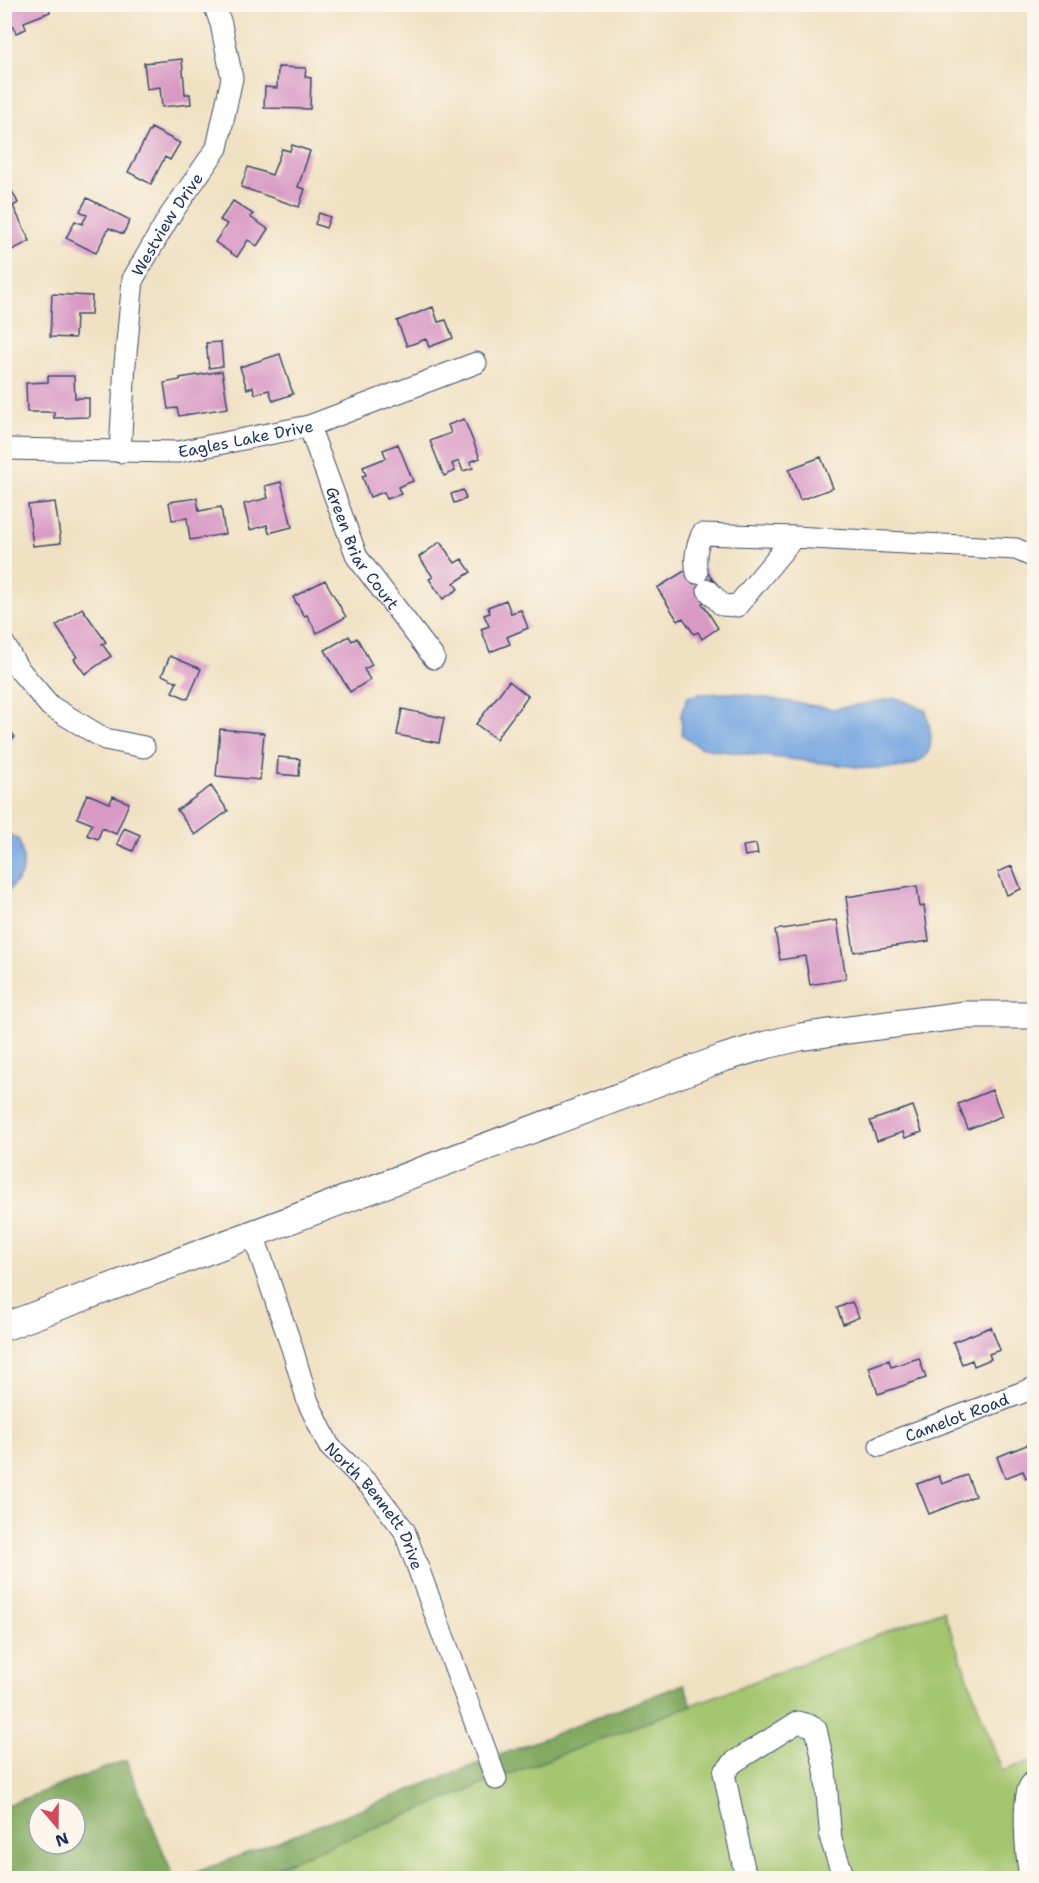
<svg xmlns="http://www.w3.org/2000/svg" width="1039" height="1883" viewBox="0 0 1039 1883" font-family="'Shantell Sans',sans-serif">
  <rect width="100%" height="100%" fill="#fbf7ec"/>
  <filter id="ink" filterUnits="userSpaceOnUse"><feTurbulence type="fractalNoise" baseFrequency=".0167" numOctaves="2"/><feDisplacementMap in="SourceGraphic" scale="12" xChannelSelector="R" yChannelSelector="G"/><feConvolveMatrix kernelMatrix="1 2 1 2 8 2 1 2 1" color-interpolation-filters="sRGB"/></filter>
  <filter id="wash" filterUnits="userSpaceOnUse"><feTurbulence type="fractalNoise" baseFrequency=".008" numOctaves="4" result="noise"/><feDisplacementMap in="SourceGraphic" scale="24" xChannelSelector="R" yChannelSelector="G"/><feGaussianBlur stdDeviation="1.35" result="paint"/><feColorMatrix in="noise" values="0 0 0 0 0 0 0 0 0 0 0 0 0 0 0 0 0 1.4 0 .05"/><feComposite in="paint" operator="in"/></filter>
  <g filter="url(#wash)">
    <rect width="100%" height="100%" fill="#f0e1c2"/>
    <path fill="#a3c56d" stroke="#5f7a66" stroke-width="1.5" d="M943,1610L1002,1771L1034,1760V1878H249L496,1779Z"/>
    <path fill="#82aa60" stroke="#4e6c5f" stroke-width="1.5" fill-rule="evenodd" d="M684,1684L692,1705L496,1779L248,1878H182Z
      M126,1760L174,1878H5V1806ZM39,1808H75V1844H39Z"/>
    <path fill="#74a6e0" stroke="#486a9f" stroke-width="1.5" d="M735,693L834,709L896,698L914,705L926,711L931,735L930,747L926,756L916,763L901,768H866L714,750L699,747L682,734L681,713L688,697L700,694Z
      M5,832L19,840C27,869 25,874 5,894Z"/>
    <g id="blocks">
      <path fill="#d899c4" d="M4,4H47L50,12L24,22L26,29L16,33L13,26L4,29Z
        M182,59L185,94H190L191,104L162,107L160,87L147,89L144,63Z
        M278,67L306,68L305,77L311,78L310,109L264,108L265,87L277,88Z
        M151,128L180,143L170,160L165,157L151,184L128,172Z
        M292,145L310,151L298,187L305,189L299,207L241,187L248,167L272,175L282,149L290,151Z
        M11,189L18,203L13,206L30,241L4,254V197L7,196L4,191Z
        M87,198L130,220L123,234L109,228L96,253L66,238L75,221L82,224L87,215L80,211Z
        M233,201L253,214L250,217L268,229L257,246L248,240L237,257L215,242L227,224L220,220Z
        M319,213L330,217L326,228L315,224Z
        M52,294L92,296L91,315H76L75,338L50,337Z
        M433,307L438,322L446,320L453,338L429,347L426,339L407,346L397,321Z
        M221,342L223,366L209,368L206,343Z
        M280,354L293,394L273,401L269,390L255,394L253,387L247,389L240,367Z
        M222,371L228,408L179,416L177,408L168,409L164,383L180,380V378Z
        M48,376H74L75,398H89V417L54,418V412H27L26,383L48,382Z
        M464,419L480,458L470,462L473,468L463,471L459,461L452,464L455,471L444,476L430,441L451,433L448,425Z
        M398,444L413,481L398,487L401,494L387,499L384,492L370,497L362,476L366,475L363,467L386,458L383,450Z
        M821,457L833,488L800,500L789,469Z
        M281,482L292,527L269,533L267,525L250,530L244,504L268,498L265,486Z
        M463,490L466,499L454,503L451,494Z
        M197,498L199,511L221,507L225,534L190,540L187,518L172,520L169,502Z
        M55,502L61,543L33,546L28,505Z
        M440,542L455,563L462,559L471,572L454,583L458,589L443,599L429,579L433,577L419,557Z
        M705,568L716,585L709,599L702,603L718,628L702,639L698,632L694,634L683,618L678,621L657,588L686,570Z
        M325,580L346,617L317,633L307,615L304,616L293,597Z
        M506,600L511,613L521,610L528,628L507,637L510,644L490,652L481,629L489,626L484,615L490,613L488,607Z
        M82,608L106,642L102,644L111,656L85,674L74,659L77,657L56,626Z
        M349,636L352,641L357,638L372,665L364,669L370,680L350,692L325,650Z
        M170,656L201,669L188,699L172,692L177,682L162,675Z
        M509,681L528,696L496,739L476,724Z
        M402,709L444,718L439,743L397,735Z
        M4,723L15,737L4,744Z
        M220,729L264,733L260,780L216,776Z
        M278,757L300,759L299,776L277,774Z
        M211,786L228,811L195,835L177,810Z
        M87,794L110,803L113,796L129,803L116,834L102,828L98,839L87,835L92,824L77,818Z
        M124,828L140,835L133,851L117,844Z
        M756,844L758,854L745,856L743,846Z
        M1012,866L1021,889L1007,895L998,872Z
        M917,886L920,907L924,906L929,941L854,952L846,897Z
        M837,920L846,979L810,985L805,956L780,960L775,930Z
        M992,1090L1002,1116L968,1129L958,1104Z
        M913,1106L922,1132L905,1138L903,1132L877,1141L870,1121Z
        M852,1302L859,1317L843,1324L837,1308Z
        M991,1327L1000,1350L989,1354L991,1359L974,1366L972,1360L962,1364L953,1342Z
        M919,1358L926,1378L878,1394L869,1367L889,1360L891,1367Z
        M1034,1442V1475L1026,1478L1023,1471L1005,1478L997,1457Z
        M967,1475L975,1496L929,1514L917,1484L939,1476L942,1484Z"/>
    </g>
  </g>
  <g filter="url(#ink)">
    <use href="#blocks" fill-opacity="0" stroke="#3b4a6d" stroke-width="1.5"/>
    <g fill="none" stroke-linecap="round" stroke-linejoin="round">
      <defs>
        <g id="minor">
          <path id="s1" d="M309,426L357,557L434,658"/>
          <path id="s2" d="M4,449L178,452L309,426L476,363"/>
          <path id="s3" d="M120,452L125,364L133,279L169,217L217,148L232,78L221,24L214,4"/>
          <path d="M697,573C694,559 696,547 702,534L794,537"/>
          <path d="M708,590L722,605L737,606L794,537L1016,549L1034,557"/>
          <path d="M4,644L17,667L50,706L105,739L144,747"/>
          <path id="s4" d="M253,1234L292,1348L308,1402L329,1446L371,1487L404,1530L496,1779"/>
          <path id="s5" d="M880,1446L1034,1388"/>
          <path d="M746,1878L724,1773L734,1762L798,1722L809,1725L816,1729L825,1770L831,1840L844,1878"/>
          <path d="M1031,1878C1026,1862 1022,1803 1029,1788C1030,1785 1032,1783 1034,1781"/>
        </g>
        <path id="major" d="M4,1327L723,1058L766,1045L800,1037L848,1030L965,1015H1034"/>
      </defs>
      <use href="#minor" stroke="#3b4a6d" stroke-width="23"/>
      <use href="#major" stroke="#3b4a6d" stroke-width="29"/>
      <use href="#minor" stroke="#fff" stroke-width="21"/>
      <use href="#major" stroke="#fff" stroke-width="27"/>
    </g>
  </g>
  <g text-anchor="middle" stroke-width="6" stroke-linejoin="round" paint-order="stroke">
    <g font-size="16" fill="#1b2f5e" stroke="#fbf7ec">
      <text dy="6" stroke="none"><textPath href="#s3" startOffset="238">Westview Drive</textPath></text>
      <text dy="6" stroke="none"><textPath href="#s2" startOffset="243">Eagles Lake Drive</textPath></text>
      <text dy="6" stroke="none"><textPath href="#s1" startOffset="134">Green Briar Court</textPath></text>
      <text dy="6" stroke="none"><textPath href="#s5" startOffset="82">Camelot Road</textPath></text>
      <text dy="6" stroke="none"><textPath href="#s4" startOffset="302">North Bennett Drive</textPath></text>
    </g>
  </g>
  <rect width="1039" height="1883" fill="none" stroke="#fbf7ec" stroke-width="24"/>
  <g transform="translate(57 1826) rotate(160)"><circle r="28" fill="#fbf7ec" stroke="#a1a7b3" stroke-width="1.5"/>
  <path d="M0-4.5L10 22L0 15L-10 22Z" fill="#d1495b"/>
  <text y="-9" font-size="16" font-weight="bold" text-anchor="middle" fill="#1b2f5e">N</text>
  </g>
</svg>
